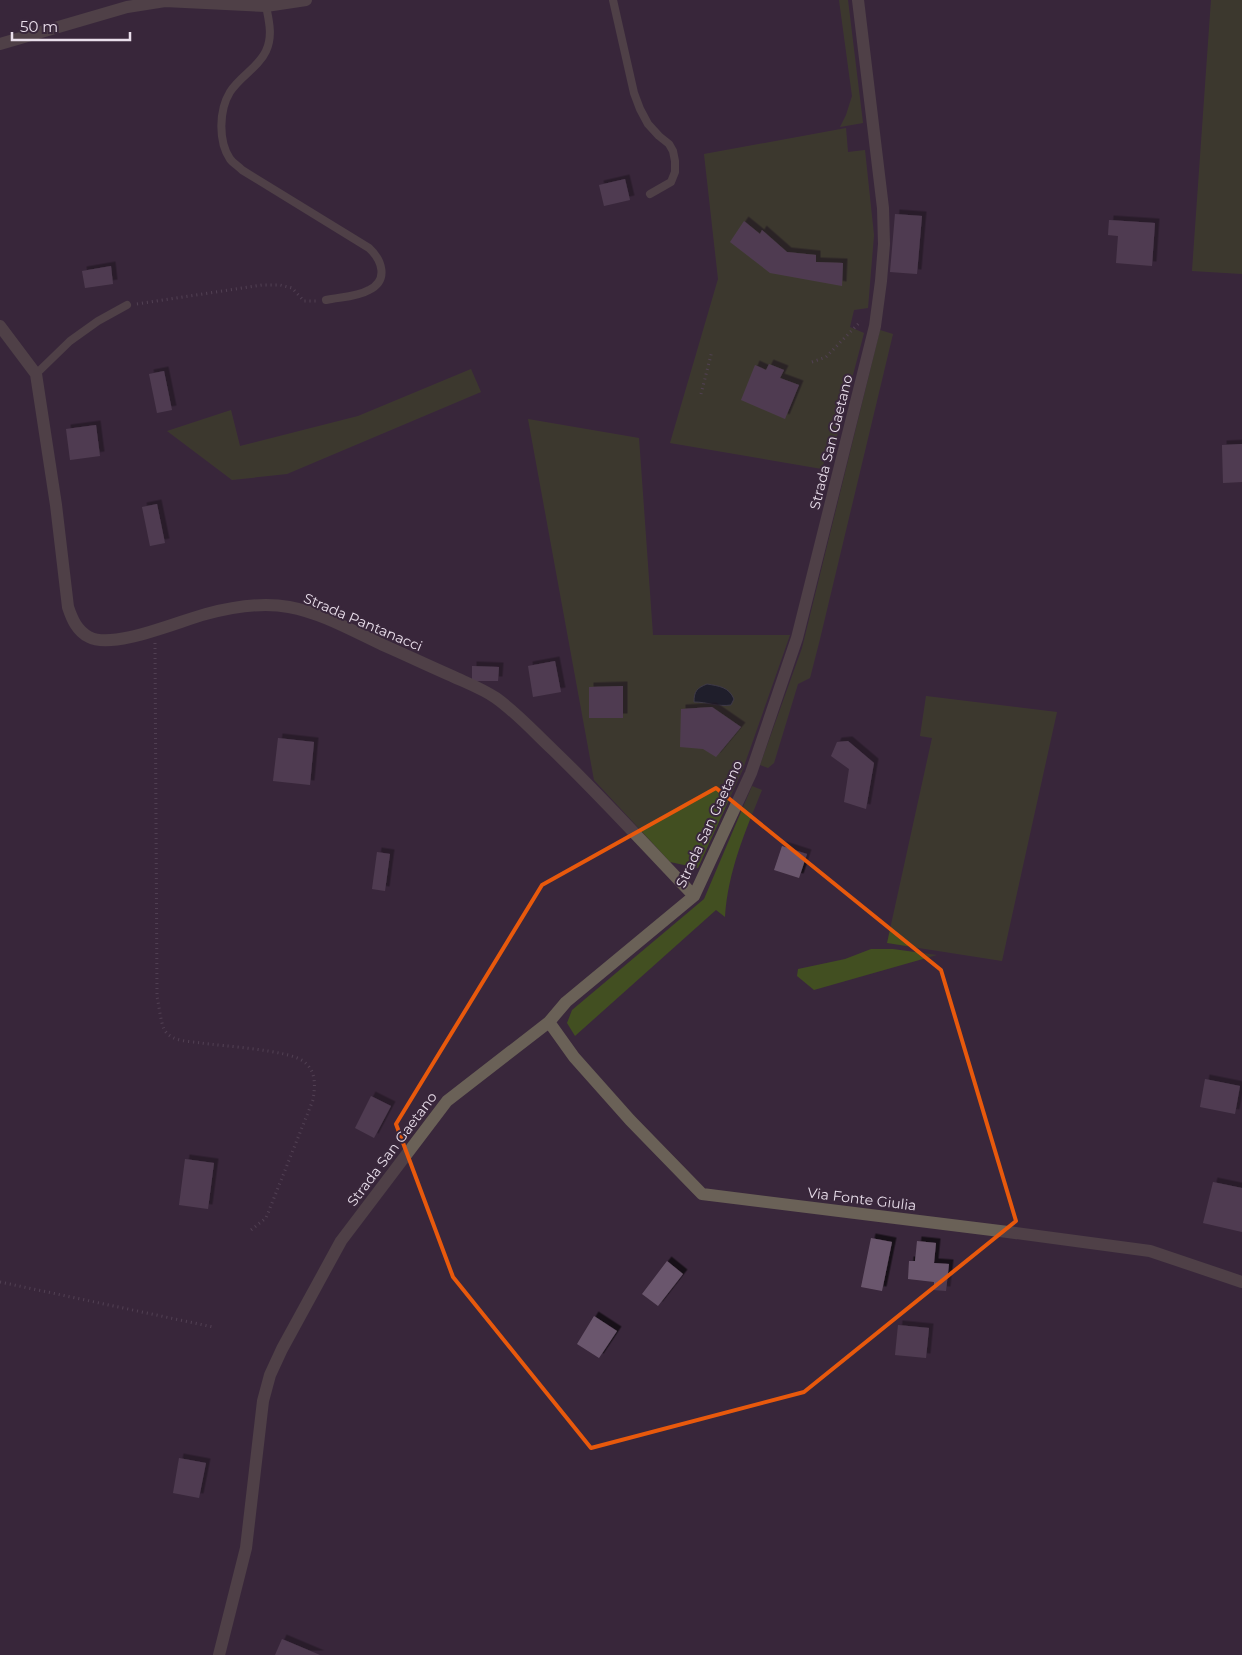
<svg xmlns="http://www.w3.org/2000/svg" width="1242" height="1655" viewBox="0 0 1242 1655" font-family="Montserrat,sans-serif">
  <defs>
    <filter id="shadow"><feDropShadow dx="4.5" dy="-4.5" stdDeviation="0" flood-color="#0009"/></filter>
  </defs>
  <rect width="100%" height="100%" fill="#39273b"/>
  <path fill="#424f21" d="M839,0H848L863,123L840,127L846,115L852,96Z
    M1211,0H1242V274L1192,271Z
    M846,128L848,152L865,150L874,235L868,308L854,310L850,327L864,333L833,451L827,452L822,469L670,443L718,279L704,154Z
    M880,330L893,334L820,639L810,678L798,684L774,763L768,768L760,765L802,648Z
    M471,369L481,392L287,474L232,480L167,431L231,410L240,446L358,416Z
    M528,419L639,438L653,635H790L743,769L698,868L670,862L594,780Z
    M926,696L1057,712L1002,961L887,943L932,738L920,736Z
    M752,786L762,790C745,832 728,871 725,917L716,910L575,1036L567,1023L572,1010L704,899Z
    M871,949H893L937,955L814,990L797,976L798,969L845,959Z"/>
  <path fill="#01161a" stroke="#475259" d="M707,684C719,686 729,687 734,699L731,705C718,707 707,702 694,702C694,691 697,688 707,684Z"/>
  <path fill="#6b576d" filter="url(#shadow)" d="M625,179L630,200L604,206L599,185Z
    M895,214L922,216L917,274L890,272Z
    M1109,220L1155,223L1152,266L1116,263L1118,236L1108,235Z
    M744,221L760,234L762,230L787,252L816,255V262L843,263L842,286L770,273L730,242Z
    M111,266L113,284L85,288L82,271Z
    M769,364L784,370L780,378L799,385L785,419L741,400L755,365L766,370Z
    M164,371L172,410L157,413L149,374Z
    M96,425L100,456L70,460L66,429Z
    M1242,444V482L1223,483L1222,445Z
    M157,504L165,543L150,546L142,507Z
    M555,661L561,692L533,697L528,666Z
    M472,666L499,667L498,681H472Z
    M623,686V718H589V687Z
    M712,707L741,727L716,757L703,749L680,747L681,709Z
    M278,738L314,742L310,785L273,781Z
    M848,741L874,763L866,809L844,802L849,769L831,756L837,742Z
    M782,846L807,854L799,878L774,870Z
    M377,852L390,854L385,891L372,889Z
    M1205,1079L1240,1086L1235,1114L1200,1107Z
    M371,1096L391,1106L374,1138L355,1128Z
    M185,1159L214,1163L208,1209L179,1205Z
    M1213,1182L1242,1188V1232L1203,1223Z
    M871,1238L892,1242L882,1291L861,1287Z
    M917,1241L936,1243L934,1263L949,1264L946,1291L934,1290V1282L908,1279L909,1261H915Z
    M667,1261L683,1274L658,1306L642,1294Z
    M594,1316L617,1331L599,1358L577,1344Z
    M898,1325L929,1328L926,1358L895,1355Z
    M179,1458L206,1463L199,1498L173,1493Z
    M282,1639L320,1655H275Z"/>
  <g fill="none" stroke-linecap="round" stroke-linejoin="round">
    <path stroke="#706072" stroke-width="3" stroke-dasharray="1 4" stroke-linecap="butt" d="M137,304L262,285H280L292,288L304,301H316
      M812,362L826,357L861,321
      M701,394L712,351
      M155,643L157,997C159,1005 161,1025 165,1031C173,1042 189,1041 201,1043C222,1046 288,1050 303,1061C317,1071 315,1086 313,1100L266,1218L251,1230
      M0,1282L213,1327"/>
    <path stroke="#6a6157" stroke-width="8" d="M613,0L634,93L640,109L648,124L659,136L669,144L673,151L675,161V172L671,182L650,194
      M266,6C269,21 273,36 266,51C258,68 240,76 230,92C219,110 218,141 230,159C233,163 238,166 242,170L369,248C382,260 389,280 369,290C357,297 340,297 326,300
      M36,374L70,341L98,321L127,305"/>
    <path stroke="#6a6157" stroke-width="12" d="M0,326L36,374L56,505L68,607C72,619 77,631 89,637C113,650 179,621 206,614C232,607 262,602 289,607C322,613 353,631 383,645C406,655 429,666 452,676C467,683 483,689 496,698C517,713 534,732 552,749C601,796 647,847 694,896
      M549,1022L574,1057L630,1120L702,1194L1008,1232L1150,1251L1242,1282
      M219,1655L246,1548L263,1401L270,1375L282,1349L341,1241L447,1101L549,1022L566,1002L694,896L751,773L797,638L875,326L881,281L884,244L883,208L858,0"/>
    <path stroke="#6a6157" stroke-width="12" d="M0,44L127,7L165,1L266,6L306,0"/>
  </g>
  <path d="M0 0H1242V1655H0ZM716,788L941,970L1016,1221L804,1392L591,1448L453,1277L396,1124L542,885Z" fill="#39273b" fill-opacity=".55" fill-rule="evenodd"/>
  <path fill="none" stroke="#e8590c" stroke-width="4" stroke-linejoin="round" d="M716,788L941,970L1016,1221L804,1392L591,1448L453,1277L396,1124L542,885Z"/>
  <g text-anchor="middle" stroke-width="4" stroke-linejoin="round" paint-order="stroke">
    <g font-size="14" fill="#e9deeb" stroke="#39273b">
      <text transform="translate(831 442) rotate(-76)" y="5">Strada San Gaetano</text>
      <text transform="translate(363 622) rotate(23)" y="5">Strada Pantanacci</text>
      <text transform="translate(709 824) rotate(-65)" y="5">Strada San Gaetano</text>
      <text transform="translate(392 1149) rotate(-53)" y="5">Strada San Gaetano</text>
      <text transform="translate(862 1199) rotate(7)" y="5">Via Fonte Giulia</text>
    </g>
  </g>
  <path d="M12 32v8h118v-8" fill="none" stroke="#e9deeb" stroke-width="2.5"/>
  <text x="20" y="32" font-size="15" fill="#e9deeb" stroke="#39273b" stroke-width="4" paint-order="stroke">50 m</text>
</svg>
